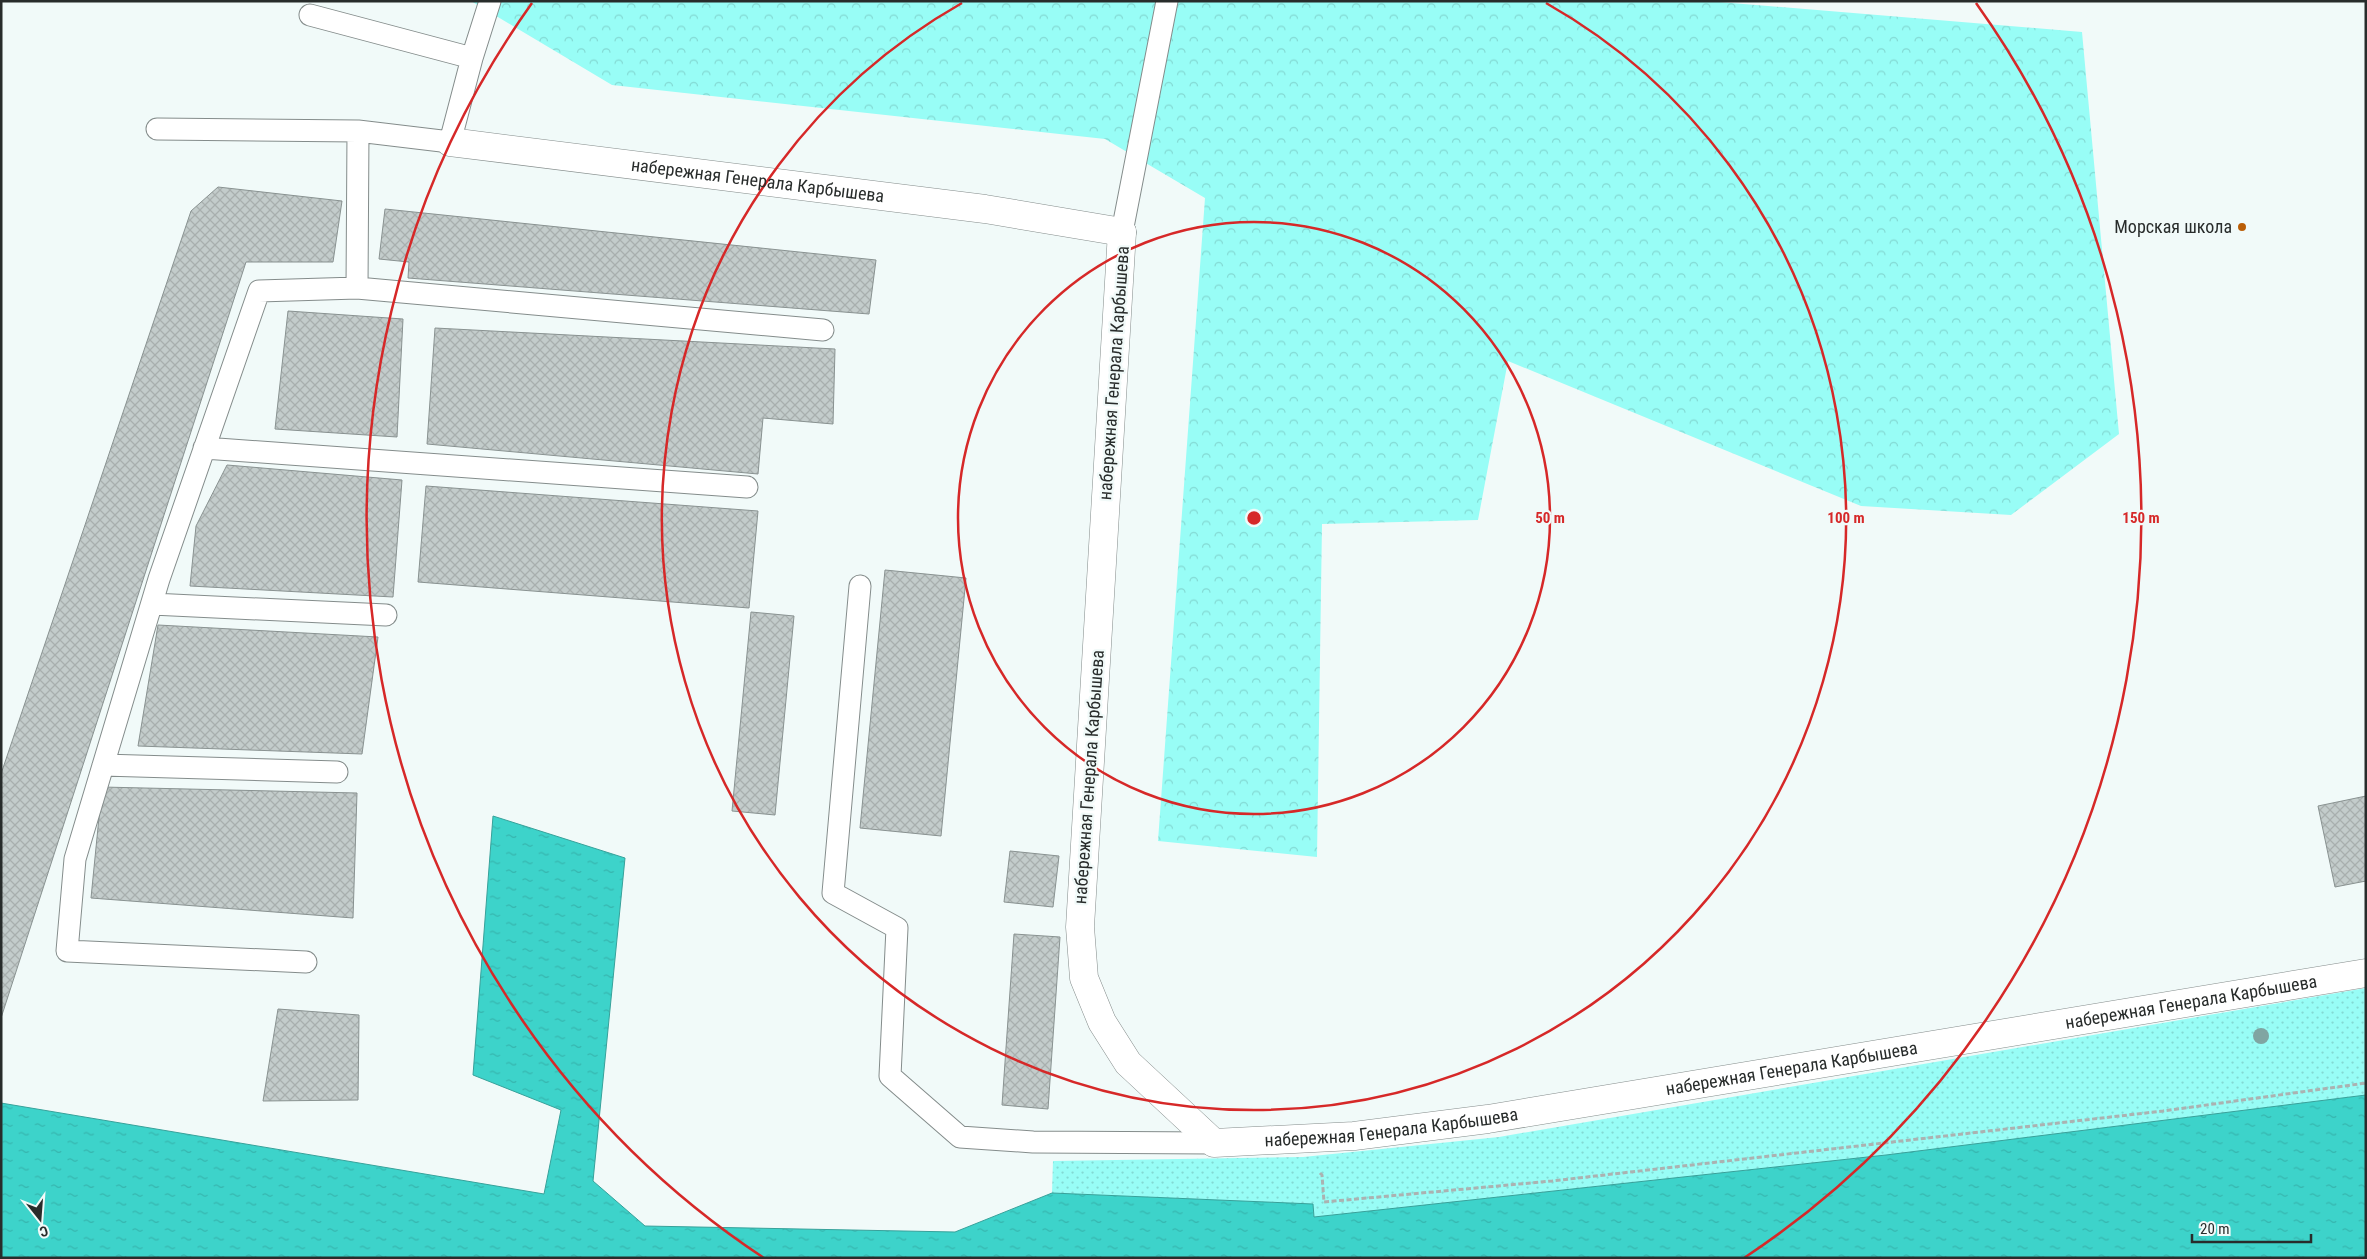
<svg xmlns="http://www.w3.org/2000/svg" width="2367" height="1259" viewBox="0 0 2367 1259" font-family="'Roboto Condensed',sans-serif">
  <defs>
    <pattern id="forest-crowns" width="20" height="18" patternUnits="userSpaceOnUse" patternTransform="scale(1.25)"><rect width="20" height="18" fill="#98fdf6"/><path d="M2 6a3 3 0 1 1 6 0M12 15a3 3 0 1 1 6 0" fill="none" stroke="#83d9d3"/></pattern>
    <pattern id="park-dots" width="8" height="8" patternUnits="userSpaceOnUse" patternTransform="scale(1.25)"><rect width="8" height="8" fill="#98fdf6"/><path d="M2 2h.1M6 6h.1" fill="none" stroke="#83d9d3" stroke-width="1.8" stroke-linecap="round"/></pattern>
    <pattern id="water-ripples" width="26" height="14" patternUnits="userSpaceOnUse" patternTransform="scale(1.25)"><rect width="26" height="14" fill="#3dd3ca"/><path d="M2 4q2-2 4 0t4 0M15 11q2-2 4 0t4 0" fill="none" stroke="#36b5ae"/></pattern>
    <pattern id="building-cross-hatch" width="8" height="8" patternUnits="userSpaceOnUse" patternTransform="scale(1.25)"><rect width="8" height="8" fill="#c3cccb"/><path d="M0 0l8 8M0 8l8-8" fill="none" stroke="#a8afae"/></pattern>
  </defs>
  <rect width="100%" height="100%" fill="#f1faf9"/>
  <path fill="url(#forest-crowns)" d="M471,1H1707L2082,32L2119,434L2011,515L1861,506L1508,361L1478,520L1322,524L1317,857L1158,841L1205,198L1105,139L612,85Z"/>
  <path fill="url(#park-dots)" d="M2366,988V1095L1886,1155L1314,1217L1313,1204L1052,1193L1053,1161L1303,1157L1499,1137Z"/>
  <path fill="url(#water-ripples)" stroke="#37a19a" d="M493,816L625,858L593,1181L645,1226L955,1232L1052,1193L1313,1204L1314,1217L1886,1155L2366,1095V1258H1V1103L544,1194L561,1110L473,1075Z"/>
  <path fill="url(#building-cross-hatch)" stroke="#899291" d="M218,187L342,201L333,262H246L1,1018V774L191,211Z
    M385,209L876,260L869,314L408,278L409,262L379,259Z
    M288,311L403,319L397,437L275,429Z
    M435,328L835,349L833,424L763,418L758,474L427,444Z
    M227,465L402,480L393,597L190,586L196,526Z
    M426,486L758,511L749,608L418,582Z
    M885,570L966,578L941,836L860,828Z
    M751,612L794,616L775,815L732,811Z
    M158,625L378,637L362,754L138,746Z
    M102,787L357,793L353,918L91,898Z
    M2366,796V881L2335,887L2318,806Z
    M1010,851L1059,856L1053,907L1004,902Z
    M1014,934L1060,937L1048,1109L1002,1105Z
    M278,1009L359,1015L358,1100L263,1101Z"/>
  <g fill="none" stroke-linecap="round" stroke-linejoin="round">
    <defs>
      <path id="service" d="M310,15L472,58
        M157,129L358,131L450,142L472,58L490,1
        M1122,232L1167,1
        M357,288L823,330
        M204,448L747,487
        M860,586L833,893L897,928L890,1076L960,1137L1033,1142L1214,1143
        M152,604L386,615
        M103,765L337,772
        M306,962L67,951L75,859L159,579L259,291L357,288L358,131"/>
      <g id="minor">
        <path id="s1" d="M450,142L985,209L1122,232"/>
      </g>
      <g id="tertiary">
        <path id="s2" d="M1122,232L1080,927L1084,978L1102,1022L1128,1063L1214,1143L1354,1136L1488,1119L2366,973"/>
      </g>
    </defs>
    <use href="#service" stroke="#848c8b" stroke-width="23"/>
    <use href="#minor" stroke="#848c8b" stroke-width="29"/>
    <use href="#tertiary" stroke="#848c8b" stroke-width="29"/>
    <path stroke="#abb2b1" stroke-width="3" stroke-dasharray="5 2.5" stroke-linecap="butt" d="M1320,1173L1322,1175L1324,1202L1552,1181L2163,1111L2366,1083"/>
    <use href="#service" stroke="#fff" stroke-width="21"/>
    <use href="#minor" stroke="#fff" stroke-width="28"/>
    <use href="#tertiary" stroke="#fff" stroke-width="28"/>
  </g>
  <circle fill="#80a5a2" cx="2261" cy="1036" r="8"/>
  <g fill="none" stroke="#d62828" stroke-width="2.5">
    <circle cx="1254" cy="518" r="296"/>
    <path d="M1546 3A592 592 0 1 1 962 3"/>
    <path d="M764 1258A887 887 0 0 1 532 3M1976 3A887 887 0 0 1 1744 1258"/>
  </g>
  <circle fill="#ba5e07" stroke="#f1faf9" stroke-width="2" cx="2242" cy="227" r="5"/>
  <g text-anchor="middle" stroke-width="4.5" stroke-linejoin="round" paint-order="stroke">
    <g font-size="18" fill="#282c2b" stroke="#f1faf9">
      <text dy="6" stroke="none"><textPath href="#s1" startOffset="310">набережная Генерала Карбышева</textPath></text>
      <text transform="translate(1114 373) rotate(-86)" y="6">набережная Генерала Карбышева</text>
      <text transform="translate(1089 777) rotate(-86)" y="6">набережная Генерала Карбышева</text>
      <text dy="6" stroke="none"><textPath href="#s2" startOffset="1949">набережная Генерала Карбышева</textPath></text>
      <text dy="6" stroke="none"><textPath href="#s2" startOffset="1544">набережная Генерала Карбышева</textPath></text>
      <text dy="6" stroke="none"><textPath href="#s2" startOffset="1139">набережная Генерала Карбышева</textPath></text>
    </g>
    <g font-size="18" fill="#282c2b" stroke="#f1faf9" text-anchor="end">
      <text x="2232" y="233">Морская школа</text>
    </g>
  </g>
  <circle cx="1254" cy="518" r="8" fill="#d62828" stroke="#f1faf9" stroke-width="2.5"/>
  <g font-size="15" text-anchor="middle" font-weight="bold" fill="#d62828" stroke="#f1faf9" stroke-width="4.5" stroke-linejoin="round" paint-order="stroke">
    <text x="1550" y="523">50 m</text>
    <text x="1846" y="523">100 m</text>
    <text x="2141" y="523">150 m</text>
  </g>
  <rect width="2367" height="1259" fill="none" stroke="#282c2b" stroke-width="5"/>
  <g transform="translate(40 1219) rotate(163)" stroke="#f1faf9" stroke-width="4" paint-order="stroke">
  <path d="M0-4L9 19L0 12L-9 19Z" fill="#282c2b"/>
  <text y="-8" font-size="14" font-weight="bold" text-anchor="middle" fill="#282c2b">С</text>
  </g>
  <path d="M2192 1234v8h119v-8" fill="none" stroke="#282c2b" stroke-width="2.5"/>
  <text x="2200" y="1234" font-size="15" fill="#282c2b" stroke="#f1faf9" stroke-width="4" paint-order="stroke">20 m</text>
</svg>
